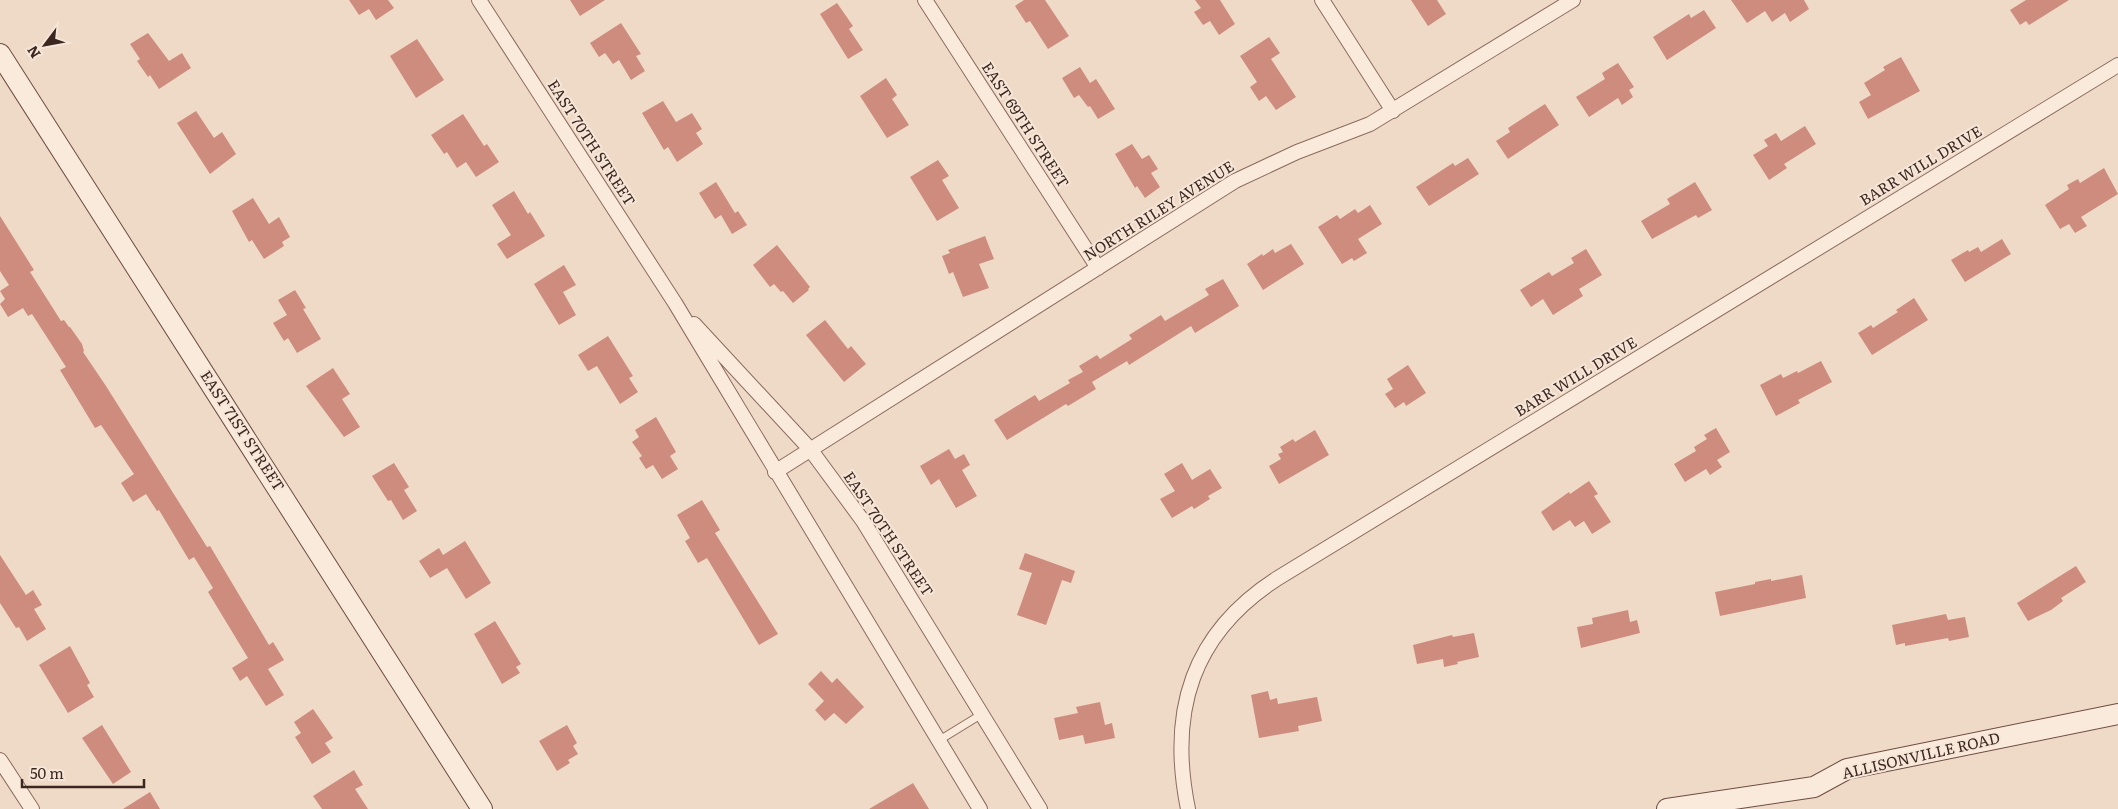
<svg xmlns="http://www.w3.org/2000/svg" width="2118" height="809" viewBox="0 0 2118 809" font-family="Literata,serif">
  <rect width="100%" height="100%" fill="#efdac8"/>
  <path fill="#cd8c7e" d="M349,0H388L394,8L376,20L369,9L359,15Z
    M570,0H605L580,16Z
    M1024,0H1045L1069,36L1048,49L1030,21L1026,23L1015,6Z
    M1195,0H1220L1235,24L1219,35L1210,21L1203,25L1194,12L1201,8Z
    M1411,0H1437L1446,14L1428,26Z
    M1731,0H1804L1809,9L1790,22L1785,13L1772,22L1765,11L1747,23Z
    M2026,0H2069L2029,25L2026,21L2020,25L2010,10Z
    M837,3L853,26L849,29L863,50L848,59L820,14Z
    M1704,10L1716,28L1667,60L1653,37L1689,14L1691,18Z
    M621,23L641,54L636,56L645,71L631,80L619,60L613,64L605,53L599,57L590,43Z
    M148,33L169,61L182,53L191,68L159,89L150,75L148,77L137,61L140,59L130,44Z
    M1269,37L1280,53L1271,59L1296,97L1276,110L1266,96L1259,101L1250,87L1257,82L1240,56Z
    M417,39L444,80L416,98L390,56Z
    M1901,57L1920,91L1868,119L1859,102L1871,95L1864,83L1885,70L1883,67Z
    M1618,63L1634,87L1629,90L1633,97L1622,105L1618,98L1589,117L1576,97L1605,79L1602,73Z
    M1080,67L1090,83L1096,79L1115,109L1098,119L1090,106L1088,107L1079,95L1074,98L1062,78Z
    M886,78L897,95L892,99L909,125L887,138L860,96Z
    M663,101L676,122L692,113L702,129L696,133L703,144L677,162L668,147L664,150L642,113Z
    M1545,104L1559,125L1508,159L1496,141L1510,132L1508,128Z
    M196,111L214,138L222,132L236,154L210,174L177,123Z
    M463,114L484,146L487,144L499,162L476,177L466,162L457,168L447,152L444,154L431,135Z
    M1805,126L1816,144L1784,164L1787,168L1769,180L1753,155L1768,146L1764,140L1776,133L1781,141Z
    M1132,144L1142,159L1149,155L1158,169L1151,173L1160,187L1145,198L1137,186L1135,188L1115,154Z
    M1468,158L1479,174L1429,206L1416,187L1453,163L1455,166Z
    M938,160L949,176L942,180L959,208L937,221L910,177Z
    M2104,168L2118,194L2081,217L2087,226L2075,233L2069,224L2060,229L2045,205L2069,189L2067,185L2078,179L2080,183Z
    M716,182L735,213L738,211L747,225L732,234L721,215L715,219L699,193Z
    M1695,182L1712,210L1698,218L1696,215L1652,239L1641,221L1670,204L1667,199Z
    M514,191L528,214L530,212L545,236L507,259L497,244L511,235L492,205Z
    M253,198L269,224L279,217L290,237L282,242L284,246L264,259L252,240L249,242L232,211Z
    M1370,205L1382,224L1358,239L1367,253L1354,261L1352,258L1342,264L1318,227L1337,215L1340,219L1355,209L1358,213Z
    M0,216L34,270L30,272L61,321L64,320L69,327H70L82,344L84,351L83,352L106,386L207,547L210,546L269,645L273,642L284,660L268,669L284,695L266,706L247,676L240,681L232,668L248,658L208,592L213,588L194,557L189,560L159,510L157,511L146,494L133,502L121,483L134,474L101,425L95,428L60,370L66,367L32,314L28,316L23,308L8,317L0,304L5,299L0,291L9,285L0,271Z
    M985,236L994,259L979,264L989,288L963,297L953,272L949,274L942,256L950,253L948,250Z
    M2002,239L2011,254L1965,282L1951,260L1968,250L1969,252L1978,247L1981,252Z
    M1291,244L1304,264L1263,290L1247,264L1262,254L1263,256L1273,249L1275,253Z
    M777,245L810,287L808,289L809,290L793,303L783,291L781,292L774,284L770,287L753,265Z
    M1586,249L1602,275L1579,289L1583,296L1553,315L1543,299L1531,307L1520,290L1549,272L1552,276L1574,263L1571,258Z
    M564,265L576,285L563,292L576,315L559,325L534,284Z
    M1223,279L1239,306L1195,333L1191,326L1129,365L1127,361L1092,382L1096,389L1068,406L1066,404L1007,440L994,420L1035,395L1039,401L1070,383L1068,380L1083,372L1079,366L1097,355L1100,359L1132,339L1129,335L1161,315L1165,321L1209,295L1205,289Z
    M295,290L306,308L303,309L321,339L297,353L288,338L284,341L273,323L287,315L278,300Z
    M1914,298L1928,320L1872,355L1858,333L1871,325L1873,328L1898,312L1896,310Z
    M825,320L848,349L851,346L866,364L844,382L806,335Z
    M608,336L633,376L629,378L638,392L620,404L597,366L588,371L578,355Z
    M1821,361L1832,382L1798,400L1800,403L1776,416L1760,385L1781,374L1783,378L1797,371L1798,373Z
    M1408,365L1426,393L1406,406L1404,402L1395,408L1385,394L1393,389L1387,379Z
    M333,368L350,394L342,399L360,427L344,437L306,386Z
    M656,417L676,452L670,456L678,469L662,479L653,465L646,469L639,458L642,456L632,442L639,437L635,430Z
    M1716,428L1730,452L1717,460L1722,467L1710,475L1706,469L1685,482L1674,464L1696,451L1694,447L1707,439L1704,435Z
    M1315,430L1329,455L1279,484L1269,466L1281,459L1278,454L1283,452L1280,447L1293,439L1295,442Z
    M949,449L955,459L964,454L970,465L962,470L977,496L956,508L939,479L931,485L920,466Z
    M394,463L409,487L404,490L417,511L403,520L391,500L388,501L372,476Z
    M1182,463L1192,480L1210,469L1222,488L1208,496L1210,499L1194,509L1192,506L1172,518L1160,499L1175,491L1164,474Z
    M1589,481L1598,494L1594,496L1611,522L1592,534L1584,521L1575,527L1570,520L1553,531L1541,512L1569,492L1570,494Z
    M702,500L720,530L715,533L778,634L759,645L707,558L698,563L685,541L690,538L677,515Z
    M465,541L491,583L466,599L447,568L430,578L419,561L439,548L443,555Z
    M1025,553L1075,571L1071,583L1062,580L1046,625L1017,615L1032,573L1019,569Z
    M0,555L26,595L33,590L42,605L34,609L46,629L27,641L19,627L16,628L0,603Z
    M2076,566L2086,582L2061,598L2063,601L2051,610L2028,621L2017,603Z
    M1802,575L1806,598L1720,616L1715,592L1755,584V582L1771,579V581Z
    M1628,610L1630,622L1637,620L1640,633L1581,648L1577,627L1593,624L1592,618Z
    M1946,614L1948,620L1965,617L1969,637L1949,641L1948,638L1905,646V643L1896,645L1892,625Z
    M495,621L521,664L516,667L520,673L502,684L474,634Z
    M1474,633L1479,657L1457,662L1458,664L1444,667L1443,659L1417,664L1413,645L1452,635L1453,637Z
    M70,646L90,683L87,685L94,697L68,713L39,665Z
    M821,671L832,683L837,678L864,707L846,724L834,713L825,721L815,710L824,701L808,684Z
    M1268,691L1270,700L1277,698L1278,704L1317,697L1322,721L1298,726L1299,731L1259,738L1251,695Z
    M1100,702L1105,725L1112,723L1115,738L1085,744L1083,735L1059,740L1054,718L1078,713L1076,707Z
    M313,709L333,738L325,743L331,752L312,764L295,737L301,733L294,722Z
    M102,725L131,772L113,784L82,738Z
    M567,725L577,743L573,746L578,754L568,760L570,763L557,771L539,741Z
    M354,770L363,785L355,789L368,809H322L313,796Z
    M913,783L929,809H869Z
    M150,792L160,809H123Z"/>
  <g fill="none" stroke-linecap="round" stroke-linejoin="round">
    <defs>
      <path id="lane" d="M938,741L982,714"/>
      <path id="street" d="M479,0L675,303L980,809
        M925,0L1098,268
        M1322,0L1393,111
        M694,324L810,449L863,521L1040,809
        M775,472L1235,181L1297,152L1370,124L1573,0
        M0,760L32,809
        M1188,809C1168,711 1192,633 1278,578L2118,65"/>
      <path id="secondary" d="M0,54L482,809
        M1667,809L1814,787L1847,769L2118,714"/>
    </defs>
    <use href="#lane" stroke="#8c6b5d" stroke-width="9"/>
    <use href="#street" stroke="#8c6b5d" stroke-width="16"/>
    <use href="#secondary" stroke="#6e4c40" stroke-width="22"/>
    <use href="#lane" stroke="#f9eadc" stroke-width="7"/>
    <use href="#street" stroke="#f9eadc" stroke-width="14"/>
    <use href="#secondary" stroke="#f9eadc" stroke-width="20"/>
  </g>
  <g text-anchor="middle" stroke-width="4" stroke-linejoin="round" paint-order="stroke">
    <g font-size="15" fill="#3c2720" stroke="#f6e6d8">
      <text transform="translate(1025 125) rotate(57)" y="5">EAST 69TH STREET</text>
      <text transform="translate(591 143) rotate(57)" y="5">EAST 70TH STREET</text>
      <text transform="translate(1921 166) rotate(-31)" y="5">BARR WILL DRIVE</text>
      <text transform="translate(1159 211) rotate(-32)" y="5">NORTH RILEY AVENUE</text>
      <text transform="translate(1576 377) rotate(-31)" y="5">BARR WILL DRIVE</text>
      <text transform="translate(242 431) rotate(57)" y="5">EAST 71ST STREET</text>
      <text transform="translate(888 534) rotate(56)" y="5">EAST 70TH STREET</text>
      <text transform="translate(1921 756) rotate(-13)" y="5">ALLISONVILLE ROAD</text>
    </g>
  </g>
  <g transform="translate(45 45) rotate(238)" stroke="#f6e6d8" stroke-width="4" paint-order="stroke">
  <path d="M0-4L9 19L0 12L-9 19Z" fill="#3c2720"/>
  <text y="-8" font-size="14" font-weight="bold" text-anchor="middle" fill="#3c2720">N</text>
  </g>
  <path d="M22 779v8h122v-8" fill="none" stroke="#3c2720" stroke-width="2.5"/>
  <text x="30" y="779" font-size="15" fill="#3c2720" stroke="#f6e6d8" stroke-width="4" paint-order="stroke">50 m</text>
</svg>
